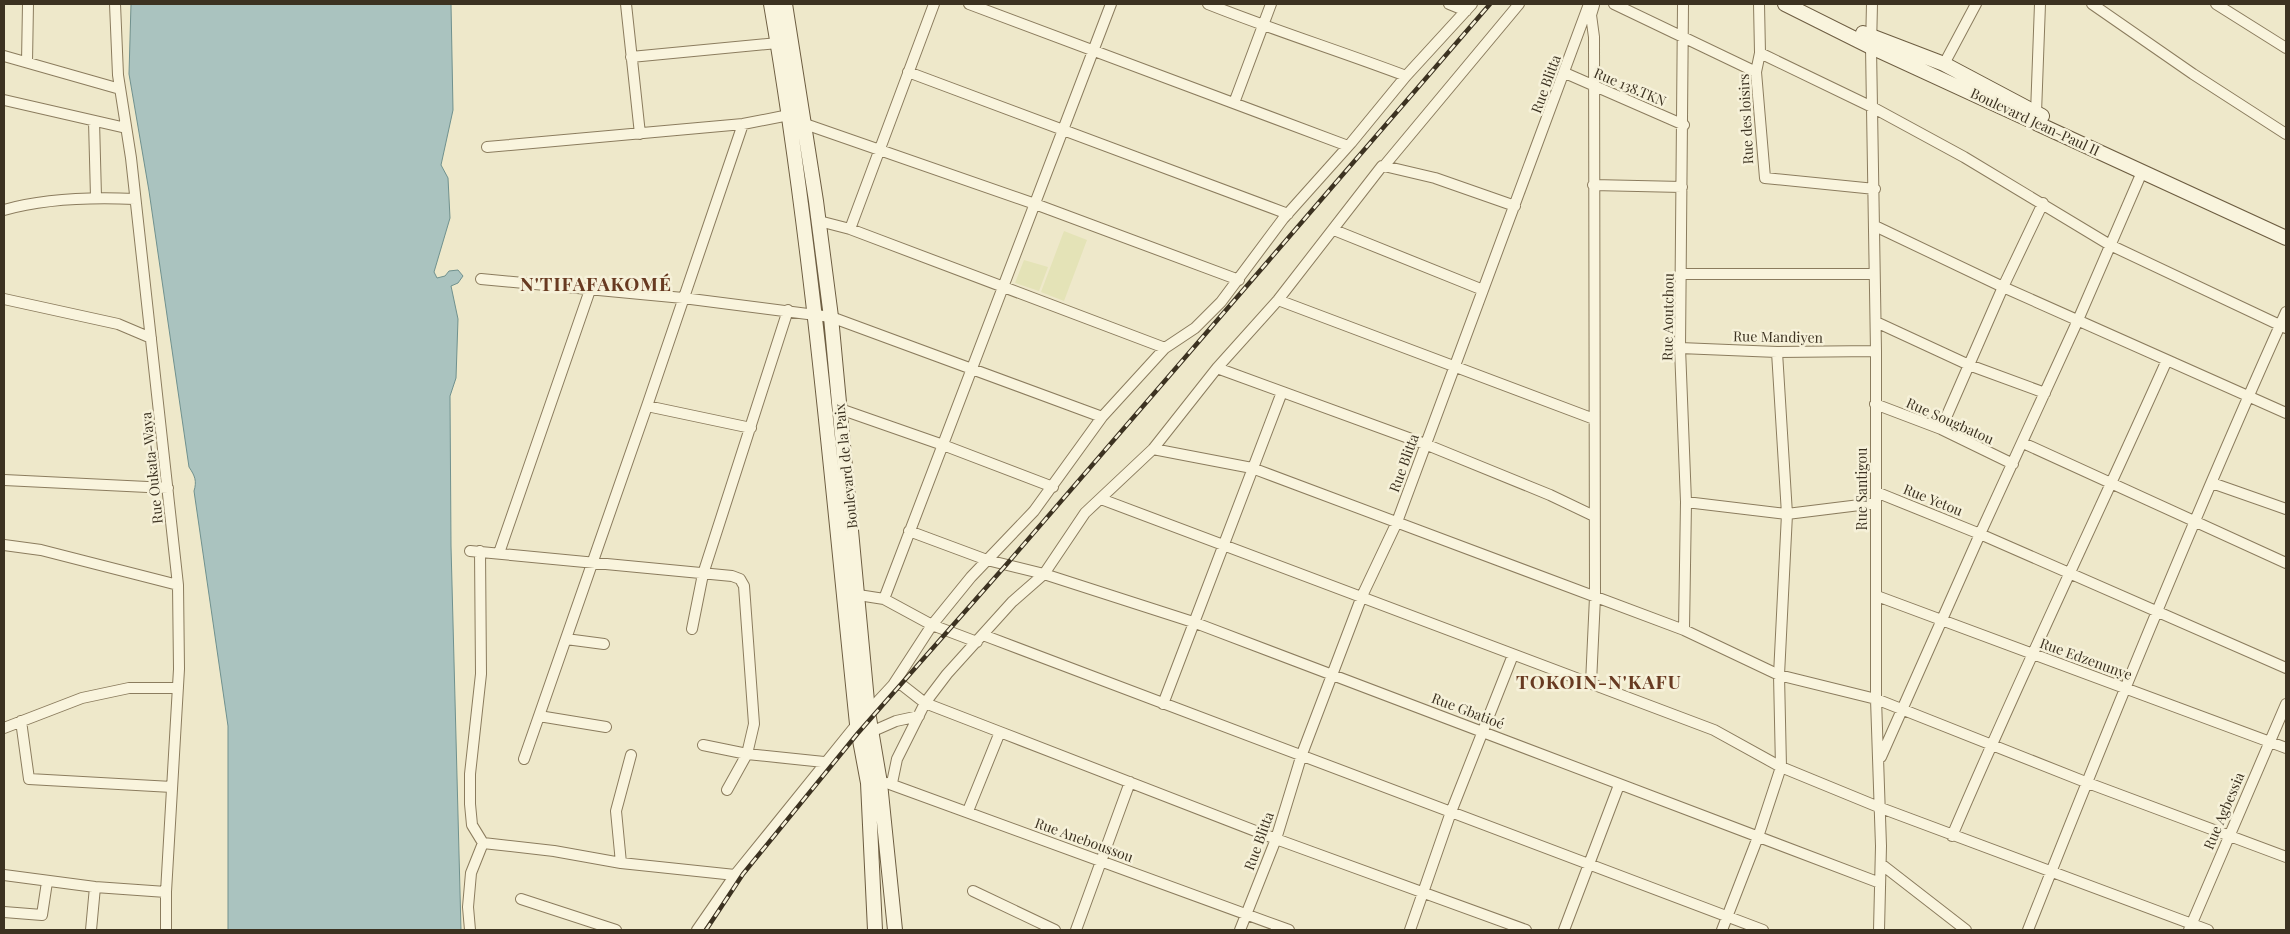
<svg xmlns="http://www.w3.org/2000/svg" width="2290" height="934" viewBox="0 0 2290 934" font-family="'Playfair Display',serif">
  <rect width="100%" height="100%" fill="#eee8ca"/>
  <path fill="#e4e3b7" d="M1064,231L1087,240L1064,301L1041,292Z
    M1024,260L1048,267L1039,291L1015,283Z"/>
  <path fill="#aac3bf" stroke="#70918e" d="M131,4H451L453,110L441,165L448,178L450,218L434,272L437,278L445,276L449,271L458,270L463,276L458,283L451,286L458,319L456,378L450,396L451,546L461,930H228V726L194,491C197,481 195,476 189,467L149,191L129,74Z"/>
  <g fill="none" stroke-linecap="round" stroke-linejoin="round">
    <defs>
      <path id="minor" d="M115,4L118,75L131,158L178,585L179,669L166,892V930
        M626,4L640,134
        M969,4L1348,146
        M1208,4C1273,30 1340,51 1406,76
        M1449,4L1466,11
        M1614,4L1756,72
        M1683,4L1680,348L1686,502L1684,630
        M1759,4L1760,53L1756,72L1765,178L1875,189
        M1872,4L1871,47L1876,351V699L1881,846L1879,930
        M2092,4L2193,74L2286,134
        M2216,4L2286,48
        M1760,53L1872,107L1964,157L2110,245L2286,328
        M4,56L120,89
        M631,57L778,43
        M27,62L28,4
        M1944,64L1976,4
        M908,72L1288,214
        M1565,73L1684,125
        M4,100L126,128
        M1234,103L1271,4
        M2036,113L2040,4
        M94,121L96,197
        M805,124L1035,204L1239,280
        M487,147L743,124L789,115
        M1384,166L1435,178L1515,206
        M1593,185L1682,187
        M4,210C46,198 91,197 135,199
        M819,221L850,229L1165,348
        M1875,226L2003,287L2286,413
        M850,229L934,4
        M1334,230L1483,290
        M1682,274H1874
        M481,279L683,298L831,317L1102,417
        M4,299L118,324L151,338
        M1278,300L1594,419
        M1876,322L1969,365L2045,393
        M1680,348L1777,352L1876,351
        M1217,368L1425,444L1550,495L1594,516
        M1875,404L1941,429L2013,464
        M647,406L751,428
        M840,409L943,445L1053,487
        M1941,429L2003,287L2043,203
        M2023,443L2286,563
        M1153,449L1252,468L1684,630L1779,675L1876,699L2088,783L2286,857
        M4,480L168,488
        M2212,483L2286,509
        M1876,492L1980,534L2286,668
        M1101,499L1714,730L1781,767L1881,808L2208,930
        M1686,502L1787,514L1876,503
        M909,531L987,560L1044,574L1193,622L1880,883
        M4,545L41,550L178,585
        M470,551L732,576L740,579L744,586L754,724L747,754L727,790
        M499,553L590,290
        M852,594L884,599L932,625L977,642
        M1877,596L2286,748
        M884,599L1111,4
        M692,629L703,574L788,310
        M983,635L1763,930
        M566,639L604,644
        M1591,683L1595,597L1594,37L1591,15L1594,5
        M893,685H902L925,703L1000,732L1276,839L1526,930
        M1163,704L1282,392
        M868,712L893,685L932,625L971,577L1034,511L1102,417L1165,348L1195,328L1221,302L1283,219L1351,143L1406,76L1472,4
        M539,716L606,727
        M21,721L29,779L172,787
        M4,728L82,698L129,688H178
        M871,732L896,721L919,716
        M703,745L747,754L824,762
        M1881,757L1980,534L2078,320L2142,172
        M524,759L647,406L743,124
        M887,783L1289,930
        M892,783L897,759L925,703L947,674L1012,602L1044,574L1085,513L1153,449L1217,368L1278,300L1382,166H1384L1519,4
        M968,811L1000,732
        M1952,836C2020,676 2096,519 2167,360
        M483,843L554,851L621,863L735,875
        M621,863L616,811L631,755
        M1881,864L1966,930
        M4,875L95,887L166,892
        M973,891L1055,930
        M521,899L616,930
        M4,912L42,915L47,882
        M91,930L95,887
        M470,930L468,907L471,873L483,843L472,825L470,804V774L481,674L480,551
        M697,930L735,875L857,724
        M1076,930L1130,782
        M1240,930L1276,839L1302,754L1362,596L1397,522L1589,4
        M1410,930L1451,812L1513,655
        M1564,930L1619,785
        M1722,930L1758,837L1781,767L1779,675L1787,514L1777,352
        M2028,930C2110,723 2194,516 2286,312
        M2189,930L2286,704"/>
      <path id="secondary" d="M771,4C812,242 832,483 857,724L868,783L875,930
        M785,4L816,201L831,317L868,712L880,783L895,930
        M1785,4L1871,47L2286,238
        M1863,33L1944,64L2042,116"/>
    </defs>
    <use href="#minor" stroke="#8b7c5e" stroke-width="12"/>
    <use href="#secondary" stroke="#6d5d41" stroke-width="16"/>
    <use href="#minor" stroke="#f9f4dd" stroke-width="10"/>
    <use href="#secondary" stroke="#f9f4dd" stroke-width="14"/>
    <defs>
      <path id="rail" d="M706,930L743,874L858,733L1006,565L1490,4"/>
    </defs>
    <use href="#rail" stroke="#3c3221" stroke-width="4.5"/>
    <use href="#rail" stroke="#f6f1d9" stroke-width="2.5" stroke-dasharray="8" stroke-linecap="butt"/>
  </g>
  <g text-anchor="middle" stroke-width="5" stroke-linejoin="round" paint-order="stroke">
    <g font-size="14" fill="#3c3221" stroke="#f6f1d9">
      <text transform="translate(1546 84) rotate(-70)" y="5">Rue Blitta</text>
      <text transform="translate(1630 87) rotate(23)" y="5">Rue 138.TKN</text>
      <text transform="translate(1746 119) rotate(-93)" y="5">Rue des loisirs</text>
      <text transform="translate(2035 122) rotate(25)" y="5">Boulevard Jean-Paul II</text>
      <text transform="translate(1668 317) rotate(-89)" y="5">Rue Aoutchou</text>
      <text transform="translate(1778 337) rotate(1)" y="5">Rue Mandiyen</text>
      <text transform="translate(1950 421) rotate(24)" y="5">Rue Sougbatou</text>
      <text transform="translate(1404 463) rotate(-70)" y="5">Rue Blitta</text>
      <text transform="translate(846 466) rotate(-96)" y="5">Boulevard de la Paix</text>
      <text transform="translate(152 468) rotate(-96)" y="5">Rue Oukata-Waya</text>
      <text transform="translate(1862 489) rotate(-90)" y="5">Rue Santigou</text>
      <text transform="translate(1933 500) rotate(22)" y="5">Rue Yetou</text>
      <text transform="translate(2086 659) rotate(20)" y="5">Rue Edzenunye</text>
      <text transform="translate(1468 711) rotate(21)" y="5">Rue Gbatioé</text>
      <text transform="translate(2224 811) rotate(-67)" y="5">Rue Agbessia</text>
      <text transform="translate(1084 840) rotate(20)" y="5">Rue Aneboussou</text>
      <text transform="translate(1259 841) rotate(-70)" y="5">Rue Blitta</text>
    </g>
    <g font-size="19" font-weight="bold" letter-spacing="1" fill="#683a21" stroke="#f6f1d9">
      <text x="596" y="291">N'TIFAFAKOMÉ</text>
      <text x="1599" y="689">TOKOIN-N'KAFU</text>
    </g>
  </g>
  <rect width="2290" height="934" fill="none" stroke="#3c3221" stroke-width="10"/>
</svg>
